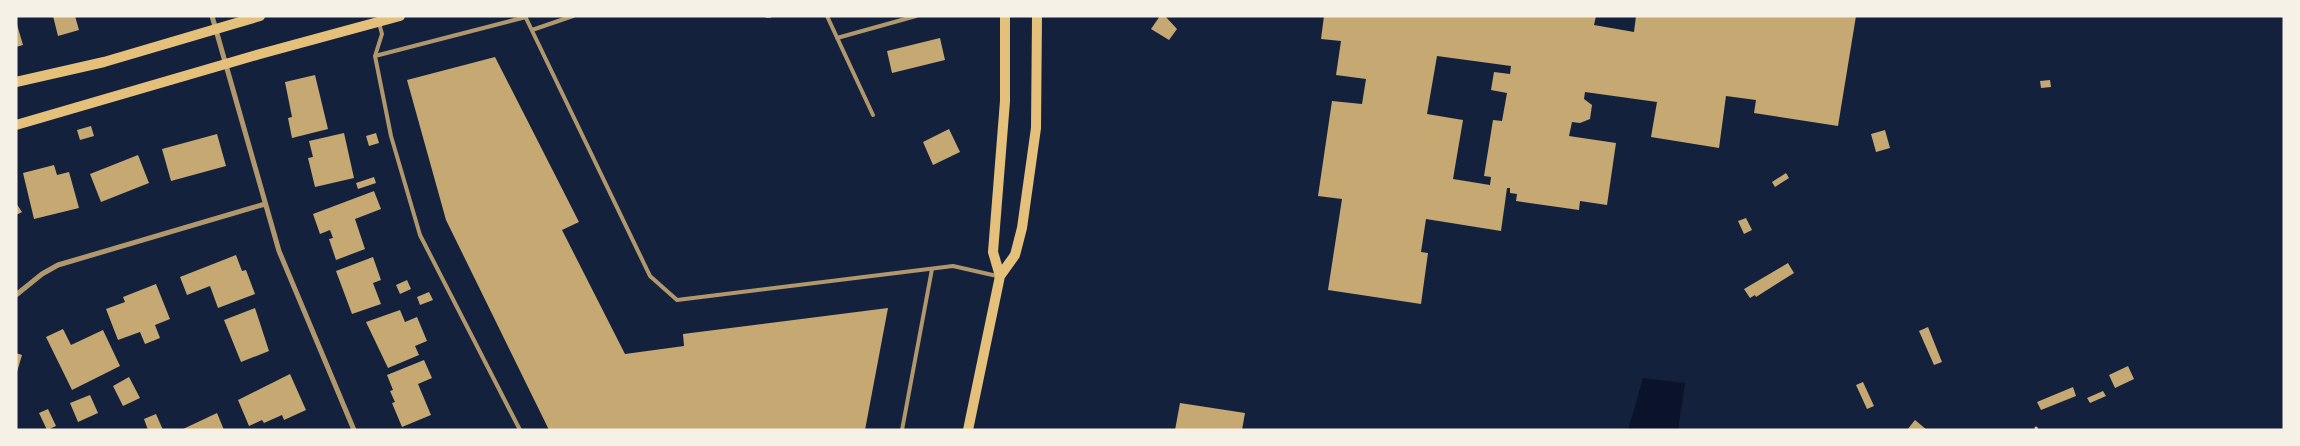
<svg xmlns="http://www.w3.org/2000/svg" width="2300" height="446" viewBox="0 0 2300 446" font-family="'Open Sans',sans-serif">
  <rect width="100%" height="100%" fill="#14213d"/>
  <path fill="#0b132b" d="M1643,378L1685,383L1678,430H1628Z"/>
  <path fill="#c6a872" fill-rule="evenodd" d="M53,16H75L79,30L58,36Z
    M1160,16H1165L1177,29L1169,40L1151,29Z
    M1324,16H1596L1594,25L1634,32L1636,16H1856L1838,126L1754,113L1756,100L1726,96L1719,148L1651,137L1657,102L1585,92L1584,99L1592,105L1590,119L1580,123L1572,122L1569,136L1616,143L1607,205L1580,201L1579,210L1516,201L1517,194L1510,193V188H1507L1501,231L1426,219L1421,252L1428,253L1421,304L1328,290L1342,199L1318,196L1332,101L1362,104L1366,79L1336,75L1341,41L1321,39ZM1437,56L1511,66L1510,74L1494,72L1491,90L1507,93L1502,121L1493,120L1484,176L1491,177L1490,185L1453,179L1463,120L1427,114Z
    M16,21L23,45L16,47Z
    M940,38L945,60L892,73L887,51Z
    M495,57L579,222L562,230L625,354L684,346L683,334L888,308L865,430H549L446,220L407,80Z
    M315,75L328,129L292,138L288,118L292,117L285,82Z
    M2050,80L2051,87L2041,88L2040,81Z
    M91,126L94,136L80,140L77,130Z
    M949,129L960,152L933,165L923,142Z
    M1885,130L1890,148L1876,152L1871,134Z
    M344,133L354,178L315,187L308,158L313,157L309,141Z
    M376,133L379,143L369,146L366,136Z
    M217,134L226,166L171,181L162,149Z
    M138,155L149,183L101,202L90,174Z
    M54,165L57,175L69,172L79,208L34,219L23,173Z
    M1786,173L1789,178L1775,187L1772,182Z
    M374,177L376,183L358,189L356,183Z
    M374,191L381,209L355,219L365,249L336,260L329,239L333,238L330,230L320,234L313,214Z
    M16,203L22,212L16,215Z
    M1746,218L1752,230L1744,234L1738,221Z
    M236,255L242,271L246,270L255,294L218,308L210,286L187,295L180,277Z
    M373,257L381,280L373,283L381,304L352,314L336,271Z
    M1788,263L1794,273L1756,297L1755,295L1750,298L1744,289Z
    M407,280L411,289L400,294L396,285Z
    M156,284L170,319L155,325L160,338L145,344L140,332L118,340L106,309L125,302L123,297Z
    M429,292L433,300L420,305L417,297Z
    M255,308L269,351L241,362L224,320Z
    M400,310L405,322L417,317L427,341L415,346L419,355L388,368L366,322Z
    M1928,327L1942,362L1934,365L1919,331Z
    M63,329L71,345L103,330L120,366L72,390L46,337Z
    M16,353L22,355L17,372H16Z
    M424,360L432,378L418,384L431,415L402,427L392,403L395,402L390,391L393,390L387,375Z
    M2128,366L2134,379L2115,388L2109,375Z
    M290,374L306,410L284,420L282,415L264,423L262,420L249,426L238,400Z
    M129,377L140,398L123,406L113,386Z
    M1863,382L1874,406L1867,409L1856,385Z
    M2073,387L2076,396L2041,410L2037,402Z
    M2103,391L2106,396L2090,403L2087,398Z
    M90,395L98,413L78,422L70,403Z
    M1180,403L1245,413L1242,430H1175Z
    M48,409L56,426L47,430L39,413Z
    M217,413L224,430H181Z
    M156,414L163,430H148L144,419Z
    M1915,420L1927,430H1907Z"/>
  <g fill="none" stroke-linecap="round" stroke-linejoin="round">
    <path stroke="#e5c07b" stroke-width="3" d="M2036,428L2037,430"/>
    <path stroke="#b1986c" stroke-width="4" d="M525,16L650,276L677,300L953,266L997,276
      M767,16H770
      M827,16L873,115
      M379,23L382,34L375,56L391,136L420,235L520,430
      M532,30L573,16
      M837,38L916,16
      M375,56L526,17
      M902,430L932,269"/>
    <path stroke="#b1986c" stroke-width="5" d="M212,16L279,251L354,430
      M16,295L42,274L58,265L265,204"/>
    <path stroke="#e5c07b" stroke-width="10" d="M16,82L104,62L260,16
      M16,125L260,54L400,16
      M1000,276L993,252L1005,101V16
      M968,430L1000,276L1015,255L1022,228L1036,128L1037,16"/>
  </g>
  <rect width="2300" height="446" fill="none" stroke="#f6f1e7" stroke-width="35"/>
</svg>
